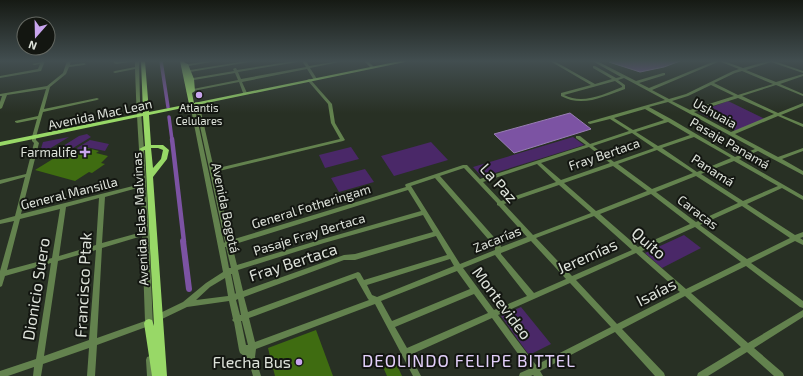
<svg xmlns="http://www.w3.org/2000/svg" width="803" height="376" viewBox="0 0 803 376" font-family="'Exo 2',sans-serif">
  <rect width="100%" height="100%" fill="#283024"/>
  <path fill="#4a2868" d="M728,101L765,119L735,131L698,112Z
    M87,134L91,137L73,148L63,146L79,136Z
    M69,137L39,155L43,142Z
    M573,137L584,145L482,177L473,167Z
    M90,140L109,144L105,151L86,147L79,151L77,148Z
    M431,142L448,160L394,176L381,156Z
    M351,147L359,159L325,168L319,155Z
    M365,169L374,182L339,192L331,178Z
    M684,235L701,248L662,268L645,253Z
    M521,307L551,344L529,355L501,316Z"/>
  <path fill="#7c53a3" stroke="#997eb4" d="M613,61H680L664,67L640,72L609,62Z
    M570,113L591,129L514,153L494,134Z"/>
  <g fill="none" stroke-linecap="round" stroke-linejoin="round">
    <path stroke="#7c53a3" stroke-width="3.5" d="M161,61L168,107
      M169,117L172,140"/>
    <path stroke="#7c53a3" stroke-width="4.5" d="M172,139L184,242"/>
    <path stroke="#7c53a3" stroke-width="6" d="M183,241L189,289"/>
  </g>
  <path fill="#3f6c11" d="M87,148L99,151L96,153L108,156L101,163L105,164L92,173L89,172L75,181L35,170L69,149L81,152Z
    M316,330L333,376H275L268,348Z
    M395,361L402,376H387L383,367Z"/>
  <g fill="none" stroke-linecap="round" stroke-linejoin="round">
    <path fill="#63824e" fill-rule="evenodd" d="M41,61H45L41,71L0,78V76L38,69L40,64L34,65L32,64L41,62Z
      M67,61H71L70,65L84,63L86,64L84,65L69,67L66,74L50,87L44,109L97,98L99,99L97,100L43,112L36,137V140L39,143L21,214L141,184C139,146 136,108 135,69L115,73L113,72L115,71L135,67V61H139L140,100L144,149L149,233L153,326L152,328L149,329L146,327L97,345L95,376H87L89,348L43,364L41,376H33L34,367L8,376H0V371L36,359L51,263L5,276L2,286L0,287V271L14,221L0,224V220L15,216L25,177L0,184V180L26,174L34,143L32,141V137L37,119L17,123L15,122V121L38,116L46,89L7,95L2,108L0,109V102L2,96H0V94L47,86L63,73ZM141,187L142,232L102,243L105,197ZM99,198L96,245L59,256L66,207ZM60,209L52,258L7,270L20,219ZM142,236L145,321L97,338L102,248ZM96,250L89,340L44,356L58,261Z
      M114,61H118V62L126,61H132L130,62L116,64L114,63Z
      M207,61H213L211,62L183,67L181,66L183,65Z
      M246,61H252L250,62L184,73L182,72L184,71Z
      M294,61H300L298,62L238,72L241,79L306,67L302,61H306L309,66L339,61H344L310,68L317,79L315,80H314L307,69L242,82L247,93L245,94L243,93L239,82L188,92L186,91L188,90L238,80L235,73L188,81H187V79L234,71L233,69L235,68H236L237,70Z
      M364,61H368L374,67L371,68Z
      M550,61H554L595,84L612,79L593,68V66H595L616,78L621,77L594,62L593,61H597L636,81L663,73H665V75L639,83L649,88L715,61H719L718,62L652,90L669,99L686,94L733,71L739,69L721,62L720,61H724L743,68L769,61H774L803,71V73L771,62L746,70L776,82L803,74V76L780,84L803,94V96L776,85L742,96L778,113L803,103V106L781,115L803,124V127L778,116L735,134L778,157L803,148V151L782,159L803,171V175L758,151L739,159L803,196V200L782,188L747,204L795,235L803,232V237L800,238L803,240V245L795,241L751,263L803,301V308L800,307L746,266L691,293L748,343L803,310V317L754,348L783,373L784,376H774L747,352L708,376H697L698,373L741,347L685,296L622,329L664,373L665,376H655L615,332L540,371L543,376H534L533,375L531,376H519L520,373L529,369L492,318L410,355L421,376H413L375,304L256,349L255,357L261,376H253L248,359L240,353L239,350L234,322L232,320L233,319L229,301L187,307L162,319L159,320L156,319L155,317L156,315L183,302L206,283L223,272L190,104V103H192L194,104L224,243L225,242L195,103V102H199V103L214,169L340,139L331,123L328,104L308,81L307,80L309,79H310L332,104L335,123L345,140L343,141L215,172L231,240L406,187L405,185L406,184L463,165H467L480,179L586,145L576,138V136H580L590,144L629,131L610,119L590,124L588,123V122L665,100L624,78L618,80L625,85V89C604,96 583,108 561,96V93L591,85ZM742,71L773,84L738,95L714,83L735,73ZM615,81L622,86V87C604,94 583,105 564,95ZM711,85L734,96L690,110L672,101L688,96ZM738,98L774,114L731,132L694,112ZM668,102L755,149L735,157L671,119L649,107ZM645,109L664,120L633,130L614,118ZM668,122L690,135L658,146L636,132ZM632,133L654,148L614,162L593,146ZM694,137L731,158L697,172L662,148ZM589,147L610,163L561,180L541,163ZM657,150L693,173L652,189L618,164ZM734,161L778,186L743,201L701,174ZM537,164L556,182L501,201L483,182ZM613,166L647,191L596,211L564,183ZM464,168L497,203V205L499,206L527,237L501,247L500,244L440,176ZM696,176L738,203L696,222L656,192ZM435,178L495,247V250L460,264L411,186ZM559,185L591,213L533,235L504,204ZM408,190L421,211L323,239L237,265L232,245ZM651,194L690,224L638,247L600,214ZM742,206L790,238L747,259L700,225ZM423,215L433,232L355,254L344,255L243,291L238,270L324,243ZM594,216L632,250L572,276L536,238ZM695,227L741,262L686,289L642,251ZM436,236L447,255L364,280L360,273L358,272L248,312L244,297L344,260H355ZM531,241L566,279L534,293L501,254V253ZM225,247H226L231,268H229ZM636,253L680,292L617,324L576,280ZM495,255L527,296L494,310L463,268ZM450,259L454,266L377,297L372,295L367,285ZM457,271L470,289L392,321L381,301ZM231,274H232L236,293L235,294ZM225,278L228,296L196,300L210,287ZM356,278L368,299L369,300L255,342L249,318ZM570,283L611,327L536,365L498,315ZM474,294L488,313L407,348L395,327ZM238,299L241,315H240L236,300ZM241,321H242L248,345H246Z
      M150,356L153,357L154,360L155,376H147L146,360L147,357Z"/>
    <path fill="#98d867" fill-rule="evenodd" d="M141,61H145L149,112L189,104L180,61H184L185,63L188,64L194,79L195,91L192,93L194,103L400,61H407L405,62L149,115L151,145H163L169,150L167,159L153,177L167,376H152L144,323L146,320L149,319L152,320L154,326L145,150L142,151L139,149L145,146L143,116L0,146V142L143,113ZM151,148H158L163,150L161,159L153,168Z"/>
  </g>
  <linearGradient id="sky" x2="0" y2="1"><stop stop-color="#161a14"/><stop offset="0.54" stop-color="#424e50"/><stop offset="1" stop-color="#424e50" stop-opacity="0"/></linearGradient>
  <rect width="803" height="113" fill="url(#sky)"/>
  <g fill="#c9a5ee" stroke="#131611" stroke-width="1.5">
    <circle cx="199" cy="95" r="4"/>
    <path d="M83 146h4v4h4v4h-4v4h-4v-4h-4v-4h4z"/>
    <circle cx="299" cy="362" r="4"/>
  </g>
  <g text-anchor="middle" stroke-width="4" stroke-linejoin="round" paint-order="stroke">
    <g font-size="11" fill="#dee3db" stroke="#131611">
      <text x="199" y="112">Atlantis<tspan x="199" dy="13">Celulares</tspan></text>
    </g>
    <g font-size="13" fill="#dee3db" stroke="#131611">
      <text transform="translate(715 113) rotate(29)" y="5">Ushuaia</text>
      <text transform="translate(100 114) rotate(-12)" y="5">Avenida Mac Lean</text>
      <text transform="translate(730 143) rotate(30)" y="5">Pasaje Panamá</text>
      <text transform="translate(604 154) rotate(-19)" y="5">Fray Bertaca</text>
      <text transform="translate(713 170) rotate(33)" y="5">Panamá</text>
      <text transform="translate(69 193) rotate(-14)" y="5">General Mansilla</text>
      <text transform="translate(311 206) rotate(-17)" y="5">General Fotheringam</text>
      <text transform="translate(226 208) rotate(78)" y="5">Avenida Bogotá</text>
      <text transform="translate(698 212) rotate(37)" y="5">Caracas</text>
      <text transform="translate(140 219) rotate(-93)" y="5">Avenida Islas Malvinas</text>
      <text transform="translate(309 234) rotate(-17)" y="5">Pasaje Fray Bertaca</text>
      <text transform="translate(497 239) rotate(-22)" y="5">Zacarías</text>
    </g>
    <g font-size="13" fill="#dee3db" stroke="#131611" text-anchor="end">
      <text x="77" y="157">Farmalife</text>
    </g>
    <g font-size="16" fill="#dee3db" stroke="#131611">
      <text transform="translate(499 183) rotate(48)" y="6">La Paz</text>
      <text transform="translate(649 243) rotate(41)" y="6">Quito</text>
      <text transform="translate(587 256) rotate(-24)" y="6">Jeremías</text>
      <text transform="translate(293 262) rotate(-18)" y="6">Fray Bertaca</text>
      <text transform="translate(83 285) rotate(-87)" y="6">Francisco Ptak</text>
      <text transform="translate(36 289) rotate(-81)" y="6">Dionicio Suero</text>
      <text transform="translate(656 292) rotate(-27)" y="6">Isaías</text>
      <text transform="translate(502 303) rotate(53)" y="6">Montevideo</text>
    </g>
    <g font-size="16" fill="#dee3db" stroke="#131611" text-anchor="end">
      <text x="291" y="368">Flecha Bus</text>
    </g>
    <g font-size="17" letter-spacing="1" fill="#e3d0fa" stroke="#131611">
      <text x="469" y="367">DEOLINDO FELIPE BITTEL</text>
    </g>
  </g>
  <g transform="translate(36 36) rotate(200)"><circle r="19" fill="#131611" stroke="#646862"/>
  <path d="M0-3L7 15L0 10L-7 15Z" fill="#c9a5ee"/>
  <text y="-6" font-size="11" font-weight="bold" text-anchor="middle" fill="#dee3db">N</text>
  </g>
</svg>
